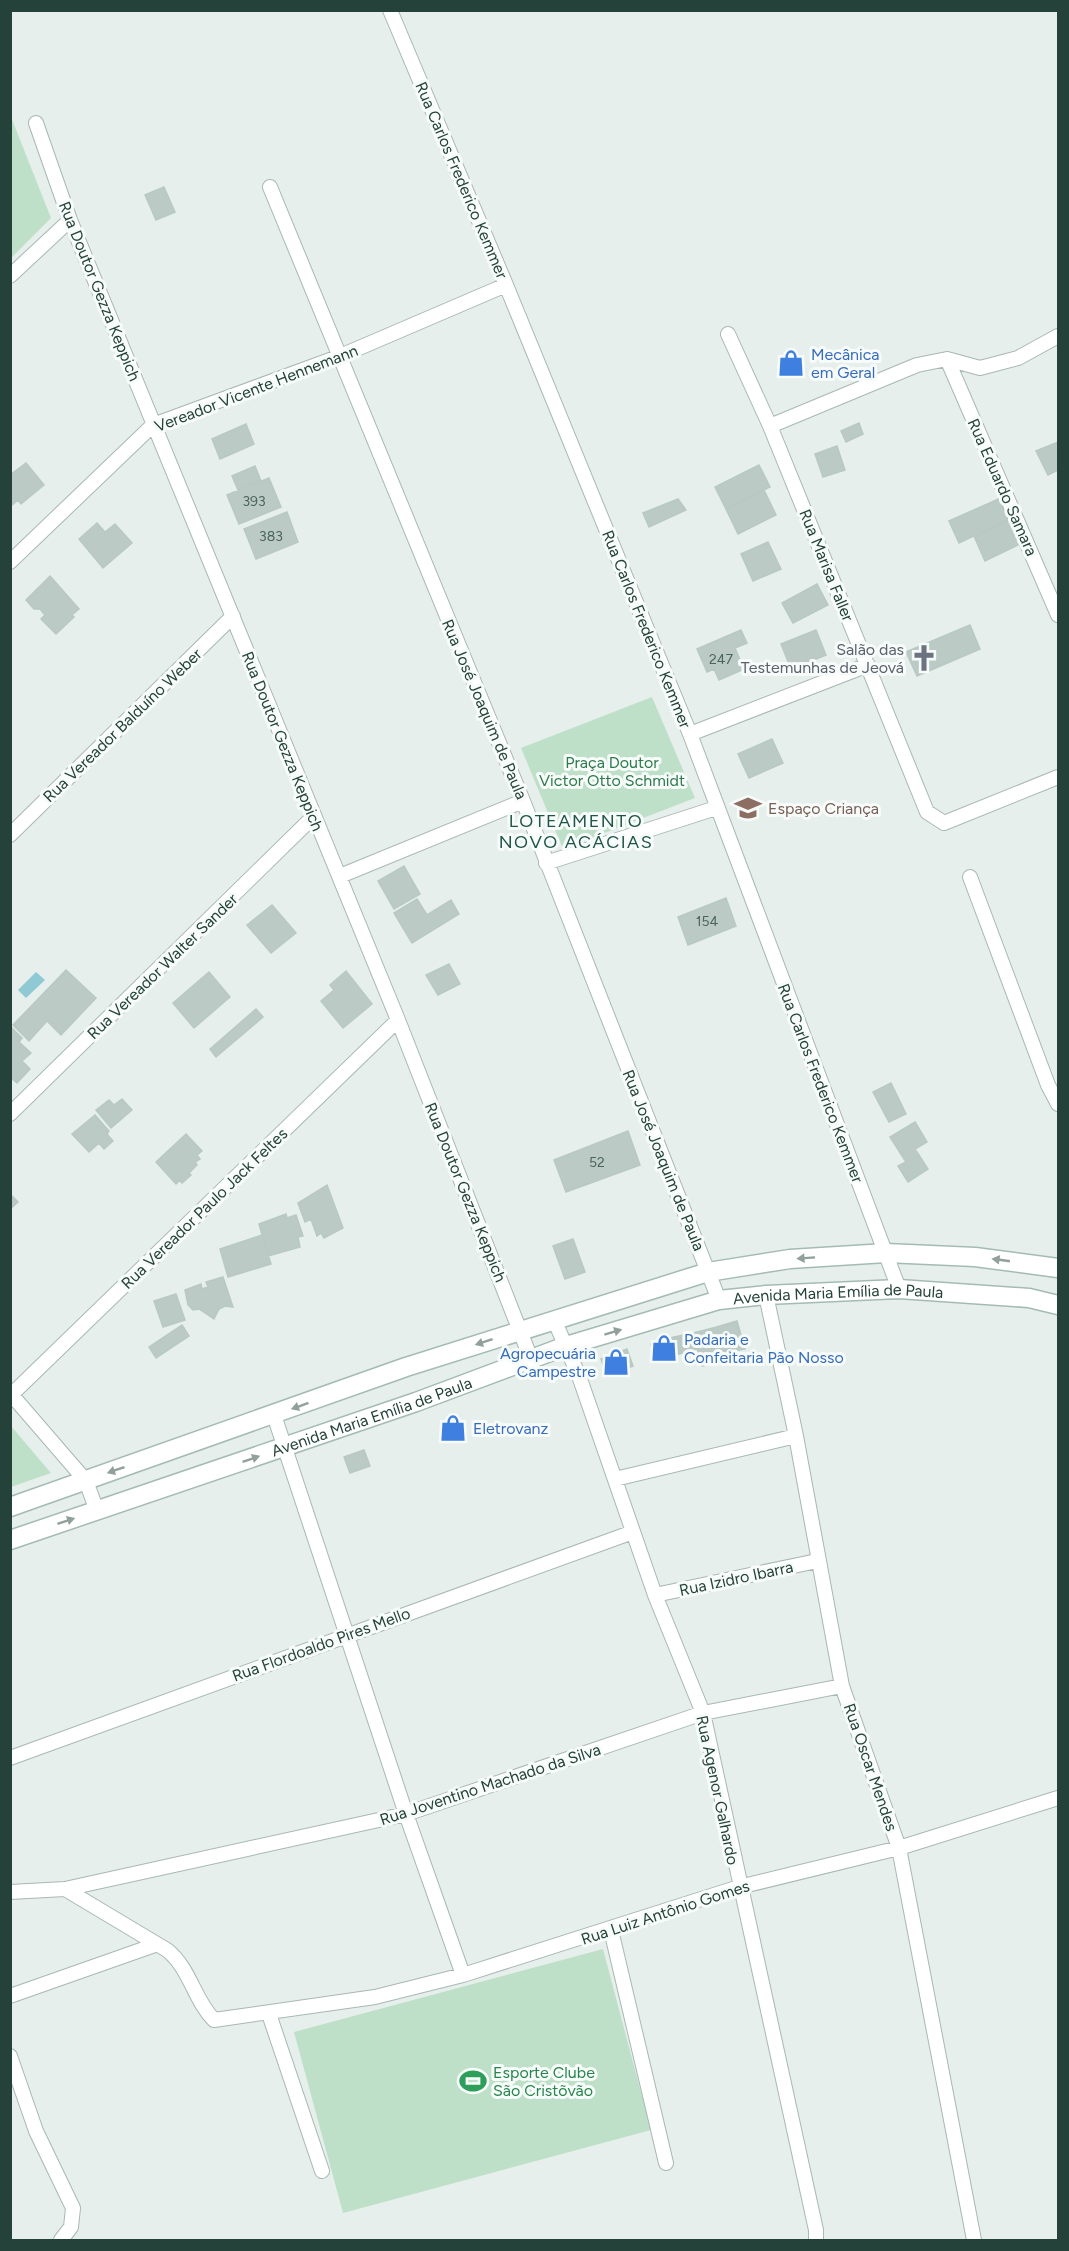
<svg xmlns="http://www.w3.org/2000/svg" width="1069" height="2251" viewBox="0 0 1069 2251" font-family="Figtree,sans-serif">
  <rect width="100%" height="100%" fill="#e6efeb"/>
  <path fill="#bfe0c8" d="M11,117L51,218L11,258H10Z
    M652,697L695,798L563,849L521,748Z
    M11,1426L51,1473L11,1487Z
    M603,1949L651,2130L343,2213L294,2032Z"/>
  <path fill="#8ec9d4" d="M36,972L45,980L26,998L18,990Z"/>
  <path fill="#bbcac4" stroke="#b8c9c2" stroke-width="1.5" d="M164,187L175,212L156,220L145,195Z
    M859,423L863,434L846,442L841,431Z
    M246,424L254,444L220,459L212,439Z
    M1058,442V470L1048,475L1036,451Z
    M837,446L845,470L823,477L815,454Z
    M26,463L44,485L21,504L18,500L11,506L10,475Z
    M759,465L770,487L726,509L715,487Z
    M255,466L261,481L238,490L232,476Z
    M269,478L281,507L239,524L227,495Z
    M764,490L776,515L738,534L726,509Z
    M1003,497L1012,518L959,543L949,521Z
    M678,499L686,510L649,527L643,513Z
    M287,512L298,542L256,559L244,529Z
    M1009,520L1020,544L985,561L974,536Z
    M97,523L105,532L115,524L132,543L103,568L79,539Z
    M768,542L781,569L753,581L741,554Z
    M50,576L79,609L72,615L74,617L56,634L41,619L45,615L40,609H34L26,600Z
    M817,584L828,605L793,623L782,603Z
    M970,625L980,649L917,676L906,652Z
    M741,630L747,643L735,648L744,669L719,680L714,669L707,672L697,649Z
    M816,630L826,655L791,669L781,644Z
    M772,739L783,763L749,778L738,754Z
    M404,866L420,894L394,909L378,881Z
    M726,898L736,926L688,945L678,917Z
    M417,899L427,915L451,900L459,914L412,943L394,913Z
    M272,905L296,933L271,953L247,925Z
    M449,964L460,984L438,995L426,975Z
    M66,970L96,998L61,1035L47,1021L29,1041L13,1025Z
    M346,971L372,1004L343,1028L321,1001L334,990L330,985Z
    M209,972L230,997L194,1028L173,1003Z
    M256,1009L263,1017L216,1057L210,1049Z
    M10,1026L22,1038L19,1042L31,1053L22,1061L30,1069L17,1083L10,1077Z
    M891,1083L906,1114L889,1122L873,1092Z
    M122,1099L132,1110L111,1128L96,1110L109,1100L114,1105Z
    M95,1115L109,1131L107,1134L113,1141L104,1149L99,1143L89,1152L72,1134Z
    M915,1122L927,1142L915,1149L928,1169L908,1182L898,1166L906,1162L890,1137Z
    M628,1131L640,1165L566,1192L554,1160Z
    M186,1134L202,1151L197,1155L200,1159L195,1162L197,1165L189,1173L191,1175L182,1183L180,1180L176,1184L156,1162Z
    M327,1185L343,1228L324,1238L321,1233L317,1236L311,1219L305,1222L298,1203Z
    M10,1194L18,1202L10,1209Z
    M286,1214L287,1218L296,1215L303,1236L298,1237L300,1247L268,1256L259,1224Z
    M262,1235L271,1264L228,1277L220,1249Z
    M573,1239L585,1272L565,1279L553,1246Z
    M223,1277L233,1307L225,1306L219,1309L214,1319L199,1309L193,1310L188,1305L185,1290L201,1284L202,1289L208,1287L206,1282Z
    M176,1294L185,1320L163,1327L154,1301Z
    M737,1321L745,1349L720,1354L713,1328Z
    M182,1325L189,1336L156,1358L149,1347Z
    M713,1328L722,1361L702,1366L693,1333Z
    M693,1333L697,1349L679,1354L674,1337Z
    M674,1337L679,1354L655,1360L651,1344Z
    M627,1349L633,1366L607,1376L601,1359Z
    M364,1450L370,1466L350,1473L344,1457Z"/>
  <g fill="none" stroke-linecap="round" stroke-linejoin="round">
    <defs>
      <path id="street" d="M390,10L506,285L690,734L899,1289
        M36,123L70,220L398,1020L531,1359
        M270,187L523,801L719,1300
        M10,276L70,220
        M728,334L770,426L927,812L944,823L1058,777
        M947,359L1058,615
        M770,426L917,365L947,359L980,368L1018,358L1058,336
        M10,562L153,425L338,357L506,285
        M690,734L868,665
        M10,835L233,616
        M546,863L716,808
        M340,876L523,801
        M970,877L1048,1085L1058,1104
        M10,1114L313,817
        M766,1295L796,1436L842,1686L899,1848L974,2240
        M555,1322L579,1376L655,1595L703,1713L816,2230V2240
        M10,1393L86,1481L97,1511
        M10,1396L398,1020
        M274,1415L406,1814L463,1975
        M615,1479L796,1436
        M655,1595L817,1561
        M10,1758L633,1532
        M65,1889L406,1814L703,1713L842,1686
        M10,1892L65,1889L167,1950C190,1968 194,2000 214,2020L375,1997L463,1975L739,1887L899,1848L1058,1798
        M611,1930L666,2163
        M10,1996L155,1945
        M269,2014L322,2171
        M10,2056L36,2131L73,2208L71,2227L61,2240"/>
      <g id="secondary">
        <path d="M10,1507L406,1367L708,1272L790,1259L886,1253L975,1257L1058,1268"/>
        <path id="s1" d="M10,1540L416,1402L566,1346L719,1300L766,1295L899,1289L1029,1298L1058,1305"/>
      </g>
    </defs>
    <use href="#street" stroke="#a8b8b2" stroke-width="16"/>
    <use href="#secondary" stroke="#a4bbb3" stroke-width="21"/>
    <use href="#street" stroke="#fff" stroke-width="14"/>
    <use href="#secondary" stroke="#fff" stroke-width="18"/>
  </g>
  <defs><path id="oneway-solid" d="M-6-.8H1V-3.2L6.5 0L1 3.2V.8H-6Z" transform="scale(1.5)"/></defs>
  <g fill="#92a09c">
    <use href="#oneway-solid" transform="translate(806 1258) rotate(176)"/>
    <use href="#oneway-solid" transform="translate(1001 1260) rotate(-172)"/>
    <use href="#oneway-solid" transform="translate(613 1332) rotate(-17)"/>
    <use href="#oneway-solid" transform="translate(484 1342) rotate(162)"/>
    <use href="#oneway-solid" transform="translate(300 1406) rotate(160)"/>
    <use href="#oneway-solid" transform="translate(251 1459) rotate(-19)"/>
    <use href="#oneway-solid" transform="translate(116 1470) rotate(161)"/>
    <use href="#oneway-solid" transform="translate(66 1521) rotate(-18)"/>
  </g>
  <defs>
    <symbol id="shop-bare" viewBox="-9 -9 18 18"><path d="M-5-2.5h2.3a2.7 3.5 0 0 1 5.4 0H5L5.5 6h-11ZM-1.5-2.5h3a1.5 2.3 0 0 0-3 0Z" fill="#3f7fe0" stroke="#f7fbf9" stroke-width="2.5" paint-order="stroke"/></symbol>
    <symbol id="church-bare" viewBox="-9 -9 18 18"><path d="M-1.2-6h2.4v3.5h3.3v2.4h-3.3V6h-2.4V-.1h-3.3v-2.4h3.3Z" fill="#6b7280" stroke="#f7fbf9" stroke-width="2.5" paint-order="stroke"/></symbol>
    <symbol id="school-bare" viewBox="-9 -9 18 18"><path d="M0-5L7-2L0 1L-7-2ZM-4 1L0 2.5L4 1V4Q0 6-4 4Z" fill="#8d6e63" stroke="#f7fbf9" stroke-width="2.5" paint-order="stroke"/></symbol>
    <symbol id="stadium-bare" viewBox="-9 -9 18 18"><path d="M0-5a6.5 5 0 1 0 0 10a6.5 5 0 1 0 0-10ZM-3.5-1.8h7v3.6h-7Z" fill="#2e9e5b" stroke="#f7fbf9" stroke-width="2.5" paint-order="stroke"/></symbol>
  </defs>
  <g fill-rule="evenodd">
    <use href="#shop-bare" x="772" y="344" width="38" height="38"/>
    <use href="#church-bare" x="905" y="639" width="38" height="38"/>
    <use href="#school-bare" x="729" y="789" width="38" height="38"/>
    <use href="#shop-bare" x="645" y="1329" width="38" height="38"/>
    <use href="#shop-bare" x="597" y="1343" width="38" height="38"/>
    <use href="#shop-bare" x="434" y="1409" width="38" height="38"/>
    <use href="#stadium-bare" x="454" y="2062" width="38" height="38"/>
  </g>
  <g text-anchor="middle" stroke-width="6" stroke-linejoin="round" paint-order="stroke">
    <g font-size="14" fill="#4a645c">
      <text x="254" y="506">393</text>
      <text x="271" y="541">383</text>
      <text x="721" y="664">247</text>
      <text x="707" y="926">154</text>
      <text x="597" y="1167">52</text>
    </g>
    <g font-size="16" fill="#24423a" stroke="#f7fbf9">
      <text transform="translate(462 180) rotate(67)" y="6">Rua Carlos Frederico Kemmer</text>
      <text transform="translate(100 291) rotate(68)" y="6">Rua Doutor Gezza Keppich</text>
      <text transform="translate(256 388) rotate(-21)" y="6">Vereador Vicente Hennemann</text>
      <text transform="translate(1003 487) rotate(66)" y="6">Rua Eduardo Samara</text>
      <text transform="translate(827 565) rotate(68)" y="6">Rua Marisa Faller</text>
      <text transform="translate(647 629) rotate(68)" y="6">Rua Carlos Frederico Kemmer</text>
      <text transform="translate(485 709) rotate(67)" y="6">Rua José Joaquim de Paula</text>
      <text transform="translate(122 725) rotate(-44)" y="6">Rua Vereador Balduíno Weber</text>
      <text transform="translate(283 741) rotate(68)" y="6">Rua Doutor Gezza Keppich</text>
      <text transform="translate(162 966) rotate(-44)" y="6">Rua Vereador Walter Sander</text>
      <text transform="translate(821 1083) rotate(69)" y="6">Rua Carlos Frederico Kemmer</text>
      <text transform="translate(664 1160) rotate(68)" y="6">Rua José Joaquim de Paula</text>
      <text transform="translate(466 1192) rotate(68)" y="6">Rua Doutor Gezza Keppich</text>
      <text transform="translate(204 1208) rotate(-44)" y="6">Rua Vereador Paulo Jack Feltes</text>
      <text dy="6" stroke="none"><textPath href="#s1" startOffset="868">Avenida Maria Emília de Paula</textPath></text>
      <text dy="6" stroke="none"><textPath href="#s1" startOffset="382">Avenida Maria Emília de Paula</textPath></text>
      <text transform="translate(736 1578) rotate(-12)" y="6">Rua Izidro Ibarra</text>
      <text transform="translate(321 1644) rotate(-20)" y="6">Rua Flordoaldo Pires Mello</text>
      <text transform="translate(871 1767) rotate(71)" y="6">Rua Oscar Mendes</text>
      <text transform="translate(490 1784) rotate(-18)" y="6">Rua Joventino Machado da Silva</text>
      <text transform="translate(718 1790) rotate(78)" y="6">Rua Agenor Galhardo</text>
      <text transform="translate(665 1912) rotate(-18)" y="6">Rua Luiz Antônio Gomes</text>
    </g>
    <g font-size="16" fill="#366cbe" stroke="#f7fbf9" text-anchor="start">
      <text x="811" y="360">Mecânica<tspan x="811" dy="18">em Geral</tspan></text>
      <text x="684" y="1345">Padaria e<tspan x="684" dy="18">Confeitaria Pão Nosso</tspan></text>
      <text x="596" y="1359" text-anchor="end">Agropecuária<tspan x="596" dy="18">Campestre</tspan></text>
      <text x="473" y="1434">Eletrovanz</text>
    </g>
    <g font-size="16" fill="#5b616d" stroke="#f7fbf9" text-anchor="end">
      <text x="904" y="655">Salão das<tspan x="904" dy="18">Testemunhas de Jeová</tspan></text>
    </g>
    <g font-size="16" fill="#2d7a4b" stroke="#f7fbf9">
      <text x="612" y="768">Praça Doutor<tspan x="612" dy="18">Victor Otto Schmidt</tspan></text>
    </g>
    <g font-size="16" fill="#785e54" stroke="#f7fbf9" text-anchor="start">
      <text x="768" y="814">Espaço Criança</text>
    </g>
    <g font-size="16" fill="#27864d" stroke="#f7fbf9" text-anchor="start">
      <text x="493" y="2078">Esporte Clube<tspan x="493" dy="18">São Cristõvão</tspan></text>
    </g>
    <g font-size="18" letter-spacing="1.5" fill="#1f5548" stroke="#f7fbf9">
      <text x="576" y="827">LOTEAMENTO<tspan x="576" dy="21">NOVO ACÁCIAS</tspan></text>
    </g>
  </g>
  <rect width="1069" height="2251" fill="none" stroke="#24423a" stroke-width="24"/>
</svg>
